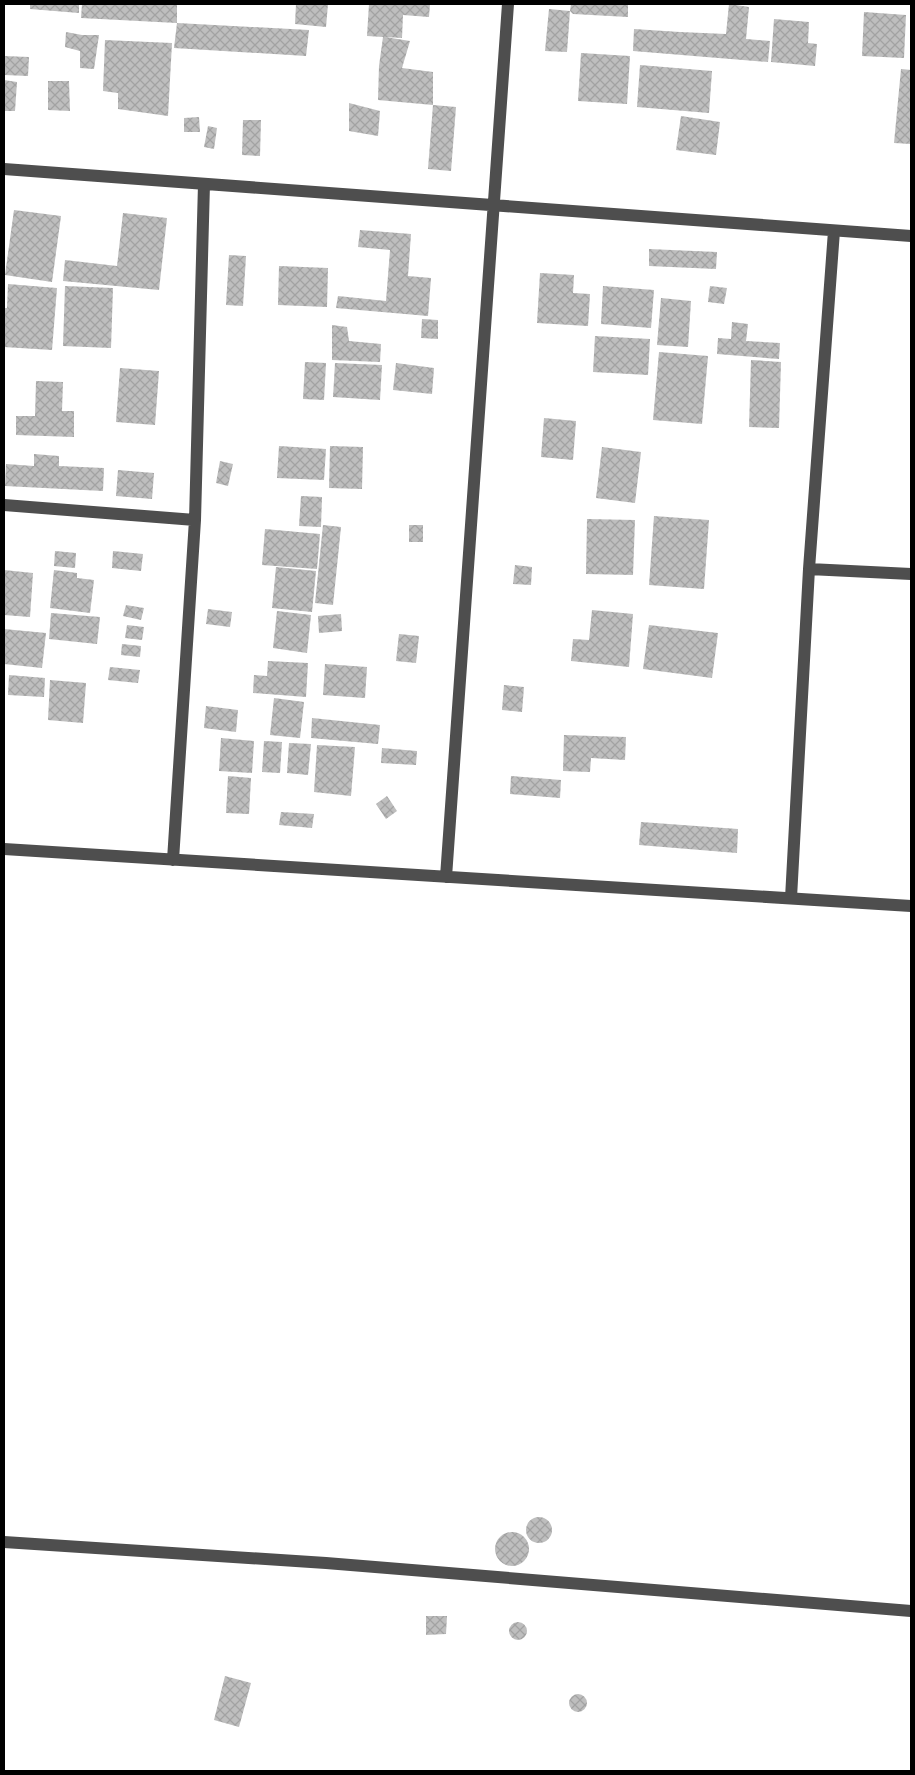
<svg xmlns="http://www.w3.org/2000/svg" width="915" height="1775" viewBox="0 0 915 1775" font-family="'Public Sans',sans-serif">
  <defs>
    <pattern id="building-cross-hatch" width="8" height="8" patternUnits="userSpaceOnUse" patternTransform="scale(1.25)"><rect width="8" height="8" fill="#bebebe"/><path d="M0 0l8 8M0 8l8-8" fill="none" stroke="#a2a2a2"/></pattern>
  </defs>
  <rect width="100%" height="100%" fill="#fff"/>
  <path fill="url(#building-cross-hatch)" d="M30,4H79V13L30,9Z
    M82,4H172L177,5V23L81,18Z
    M296,4H328L326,27L295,24Z
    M369,4H430L429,17L403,15L402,38L385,37L410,41L402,68L433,72V105L456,107L451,171L428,169L433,105L378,100L379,66L383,37L367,36Z
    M571,4H628V17L573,14L570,11Z
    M729,4L749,7L746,39L770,41L768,62L633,51L634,29L680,32L726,34Z
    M549,9L570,11L567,52L545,51Z
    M864,12L906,15L904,58L862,56Z
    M774,19L809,22L808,43L817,44L815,66L771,62Z
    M177,23L309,30L306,56L174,48Z
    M66,32L82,35H99L94,69L80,68V51L65,47Z
    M105,40L172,43L168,116L118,109V93L103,91Z
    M581,53L630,56L627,104L578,101Z
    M4,56L29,57L28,76L4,75Z
    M640,65L712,71L709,113L637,107Z
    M901,69L911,70V144L894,143Z
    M4,80L17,82L15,111H4Z
    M48,81H69L70,111L48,110Z
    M349,103L380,111L378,136L349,131Z
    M681,116L720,122L716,155L676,150Z
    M199,117L200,132H184V118Z
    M243,120H261L260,156L242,155Z
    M208,126L217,128L214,149L204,147Z
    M14,210L61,216L52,282L5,275Z
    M123,213L167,218L159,290L63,281L65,260L117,266Z
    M360,230L411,234L408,276L431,278L428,316L336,308L338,296L386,301L390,250L358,247Z
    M649,249L717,252L716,269L649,266Z
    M229,255L246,256L243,306L226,305Z
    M279,266L328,268L327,307L278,305Z
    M540,273L574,275L573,293L590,294L588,326L537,323Z
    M8,284L57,288L52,350L4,347V308H7Z
    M65,286L113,288L111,348L63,346Z
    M603,286L654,290L651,328L601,324Z
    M710,286L727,288L724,304L708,302Z
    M661,298L691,301L688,347L657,345Z
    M422,319L438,320V339L421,338Z
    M732,322L748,324L746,341L780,343L779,359L717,354L718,338L731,339Z
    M332,325L347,327L349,341L381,344L380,362L332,360Z
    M595,336L650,339L648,375L593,372Z
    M659,352L708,356L702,424L653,420Z
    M751,360L781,362L779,428L749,427Z
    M305,362L326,363L324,400L303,399Z
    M335,363L382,365L380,400L333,397Z
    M396,363L434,368L432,394L393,390Z
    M120,368L159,371L155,425L116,422Z
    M36,381L63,382L62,411H74V437L16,435V416H35Z
    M544,418L576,421L573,460L541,457Z
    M279,446L326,449L324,480L277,478Z
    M330,446L363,447L362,489L329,488Z
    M602,447L641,452L635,503L596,498Z
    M34,454L59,456V466L104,468L103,491L5,486L6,464L34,466Z
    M220,461L233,464L228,486L216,483Z
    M118,470L154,473L152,499L116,496Z
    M301,496L322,497L321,527L299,526Z
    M654,516L709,520L704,589L649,585Z
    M587,519L635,520L633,575L586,574Z
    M323,525L341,527L333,605L315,603Z
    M409,525H423V542H409Z
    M265,529L320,534L317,569L262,565Z
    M55,551L76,553L75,568L54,566Z
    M113,551L143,554L141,571L112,568Z
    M515,565L532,567L531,585L513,584Z
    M276,567L316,571L312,612L272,608Z
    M4,570L33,573L30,617L4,615Z
    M54,570L77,573V578L94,580L90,613L50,608Z
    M126,605L144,608L141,620L123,616Z
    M208,609L232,612L230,627L206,624Z
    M592,610L633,614L629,667L571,661L573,639L589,640Z
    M277,611L311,615L307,653L273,648Z
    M51,613L100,617L97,644L49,639Z
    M341,614L342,631L319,633L318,616Z
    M127,625L144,627L142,640L125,638Z
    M649,625L718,633L712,678L643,669Z
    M4,629L46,633L42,668L4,664Z
    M399,634L419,636L416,663L396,661Z
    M122,644L141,646L140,657L121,655Z
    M268,661L308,663L306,697L253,693L254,675L267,676Z
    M325,664L367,667L365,698L323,695Z
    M110,667L140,670L138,683L108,680Z
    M9,675L45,678L44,697L8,695Z
    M50,680L86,683L83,723L48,720Z
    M504,685L524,687L522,712L502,710Z
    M274,698L304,702L300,738L270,735Z
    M206,706L238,710L236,732L204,728Z
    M312,718L380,725L378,744L311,738Z
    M564,735L626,737L625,760L591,758L590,772L563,771Z
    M221,738L254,741L252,773L219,771Z
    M264,741L282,742L280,773L262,772Z
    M289,743L311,744L308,775L287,773Z
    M317,745L355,747L351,796L314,792Z
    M382,748L417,751L416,765L381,763Z
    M228,776L251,778L249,814L226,813Z
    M511,776L561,780L560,798L510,794Z
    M387,796L397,811L386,819L376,804Z
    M281,812L314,814L312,828L279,825Z
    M641,822L738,829L737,853L639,845Z
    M526 1530a13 13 0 1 1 26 0a13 13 0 1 1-26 0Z
    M495 1549a17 17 0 1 1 34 0a17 17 0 1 1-34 0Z
    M426,1616H447L446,1634L426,1635Z
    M509 1631a9 9 0 1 1 18 0a9 9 0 1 1-18 0Z
    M225,1676L251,1683L239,1727L214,1720Z
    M569 1703a9 9 0 1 1 18 0a9 9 0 1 1-18 0Z"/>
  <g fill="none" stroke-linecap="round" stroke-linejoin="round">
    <path stroke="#4e4e4e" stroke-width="12" d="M4,169L911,236
      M4,505L195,520
      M809,569L911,574
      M4,849L911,906
      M173,860L195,520L204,184
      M446,877L508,4
      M791,898L809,569L834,231
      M4,1542L326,1563L911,1611"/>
  </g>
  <rect width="915" height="1775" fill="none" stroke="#000000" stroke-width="10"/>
</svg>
